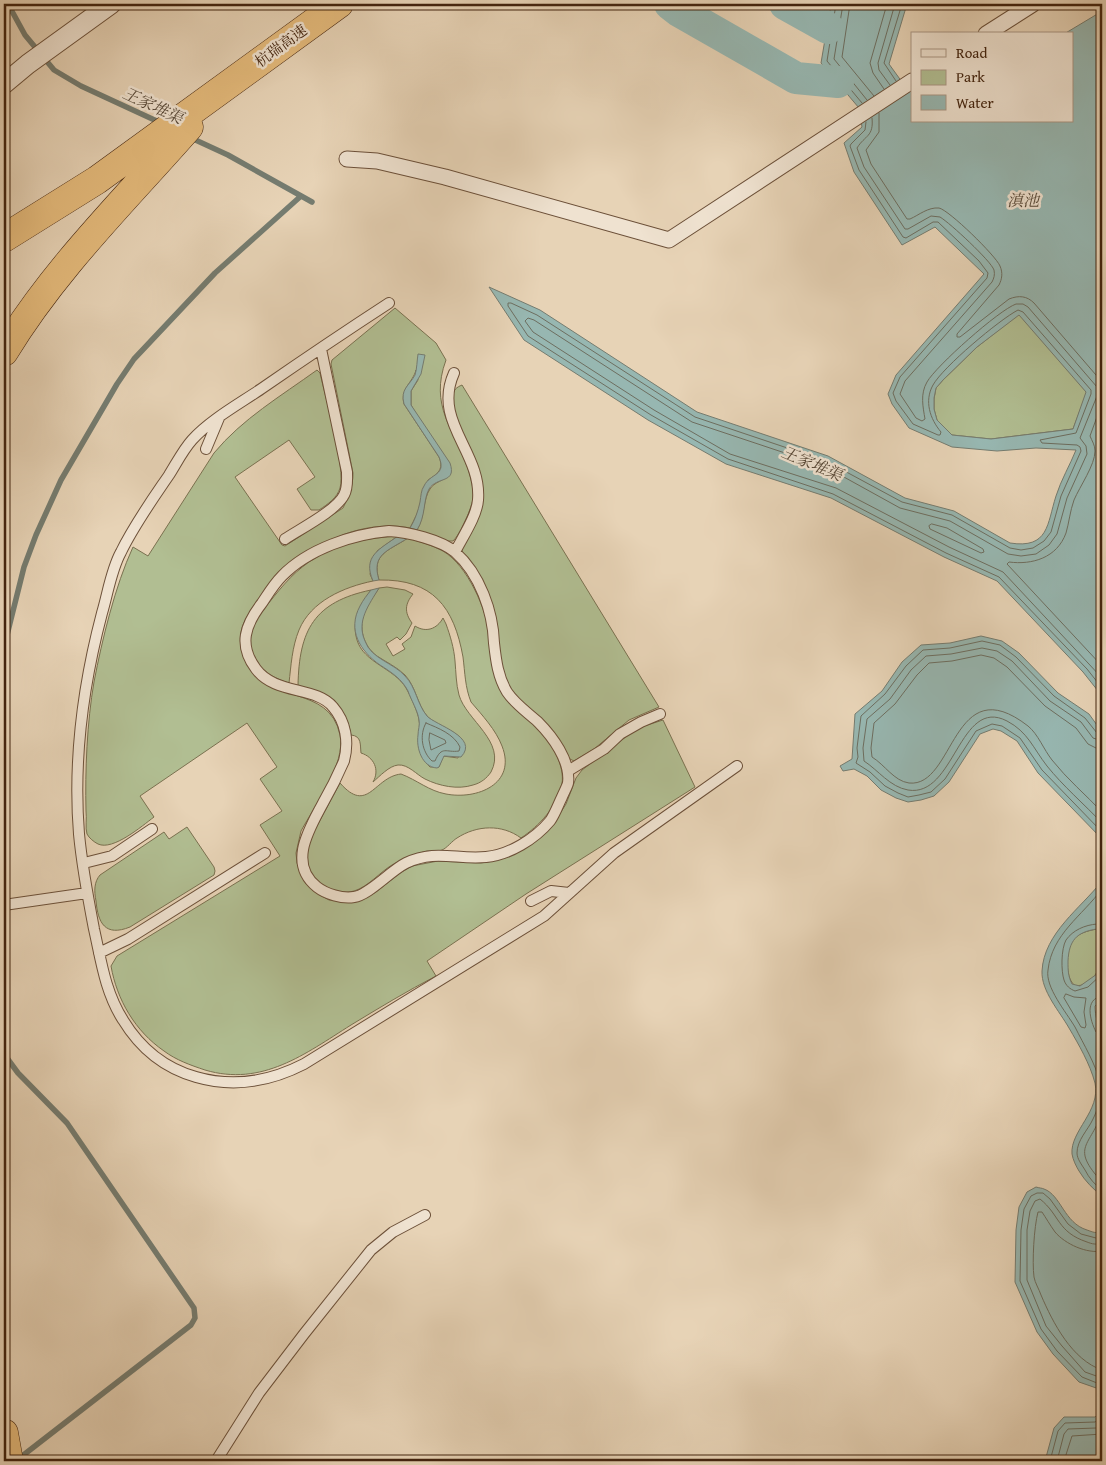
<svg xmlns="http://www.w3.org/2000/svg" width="1106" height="1465" viewBox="0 0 1106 1465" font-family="'Gentium Book Plus','Noto Serif SC',serif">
  <rect width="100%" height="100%" fill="#e7d3b6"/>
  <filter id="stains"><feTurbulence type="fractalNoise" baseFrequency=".004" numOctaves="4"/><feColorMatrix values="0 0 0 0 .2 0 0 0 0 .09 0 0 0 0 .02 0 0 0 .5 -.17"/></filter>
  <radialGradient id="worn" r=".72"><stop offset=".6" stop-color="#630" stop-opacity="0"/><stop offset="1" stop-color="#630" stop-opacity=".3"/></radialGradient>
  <path fill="#b1be92" stroke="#7a7150" d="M395,308L436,343L446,360C429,406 454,429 468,469C471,478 474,489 473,499C472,505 469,512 467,517C463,525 459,535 453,541H446L417,530C425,516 423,499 430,489C434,482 444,481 451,473L411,405V391L418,380L416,370C413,382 400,389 404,404L439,457C444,469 438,474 428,480L418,512L410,528C387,523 356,528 336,538C325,544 314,551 303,558C295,562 284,567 278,574C271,581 266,590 260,598C243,620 233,636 247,663C267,706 329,683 340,735C346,764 315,805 301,831L296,853L297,863L306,884L320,895L329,900L356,902L376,892L400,873L412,866L438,861L481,863L493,861L508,857L521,850L535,842L550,829L566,804L576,778L582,770L631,733L644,726L663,720L695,787L526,894L427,961L436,976C407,991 379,1008 351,1025C305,1054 262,1087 205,1070C190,1065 176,1060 164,1051C135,1031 117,1000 111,966L117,956L280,856L260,825L282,811L260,779L277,767L247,723L140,796L154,817C142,826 113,851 98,844C94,842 89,838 87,834C85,828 87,818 86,811C85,771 87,722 94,682C102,640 115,586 133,547L148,556L214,453C242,419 281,396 317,370L320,373C325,396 346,469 340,488C337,498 328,504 319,510H311L297,489L315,477L289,440L235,477L282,545L285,546L343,508C349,496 353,486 353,473L331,364L332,360Z
    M1019,314L1087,392L1073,429L991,439L952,435L937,420L934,409V399L936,388L943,380L977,347Z
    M462,385L659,707L629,720L594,749L574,761L570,759C559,743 549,728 535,714C527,704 515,698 509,686C495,660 502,629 491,601C484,583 470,569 462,552V548L482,500C474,475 451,421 452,396C453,390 457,387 462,385Z
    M398,536L377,551L370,574L373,581C344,587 311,601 299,630C292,647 291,666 289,683C264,676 242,655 253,627C256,618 263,611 268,604C283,585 296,569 317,557C342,542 369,538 398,536Z
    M408,538C420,542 432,545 443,551C468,566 486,609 490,636C492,653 491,669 498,685C507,704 524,715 539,729C551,742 565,765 562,784C558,806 539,826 521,838C502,824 477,825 457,838C452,841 447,848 442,850C438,852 432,851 427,851C414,854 403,859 392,865C380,872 368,887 354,891C335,896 311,884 307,863C306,854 309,845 311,837L340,783C368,815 374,777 401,774C417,780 429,791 446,794C477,800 517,784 502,746C496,730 482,715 471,702C465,687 465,673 463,657C454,607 433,579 379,580C371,554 388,551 408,538Z
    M387,587L405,590L413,594C405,604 404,612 412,623L406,634L400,640L397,637L386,644L393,656L405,649L402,644L411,637L415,626C426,633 437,629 443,618L446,624C450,635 454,648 455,661C456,672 456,684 459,695C466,720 507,742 491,772C487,778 481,783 473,785C458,790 439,786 425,779C417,775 408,764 398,765C389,766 380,776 373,782C380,770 374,757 361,753C360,745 362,736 351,735C345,701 325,700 298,686C299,630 314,602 371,590C361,605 351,620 357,640C364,663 394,668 406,688C410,695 418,712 419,720C422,735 418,756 430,767H439L443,756L458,758L462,739C452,729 434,724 427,716C417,704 416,687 405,675C397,667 386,662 377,656C363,646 358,627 365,611C368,603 374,596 379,588Z
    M187,827L214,867L215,871L214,875L130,927C105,937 98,923 96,901C94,891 94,882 100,875L164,832L169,839Z
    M1097,929C1106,948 1103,984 1076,986C1065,981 1065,950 1072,941C1078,933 1087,931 1097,929Z"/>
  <path fill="#97b7b1" stroke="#757c70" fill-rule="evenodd" d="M831,4H907L889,64L902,82L912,88V121H1072V34H1064L1099,13L1093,4H1102V696L1083,672L997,581L944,557L831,498L726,464L648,420L524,340L489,287L540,310L697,412L828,456L905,498L954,511L1010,543C1049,549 1047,524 1056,496C1061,480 1070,465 1076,450L1036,448L997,451L952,447L909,428L892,404L888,394L896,375L984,274L935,227L902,245L854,172L844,143L862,127L859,108L821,63ZM1019,315L1086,392L1073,429L991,439L952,435L937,420L934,409V398L936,388L943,380L977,347Z
    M418,354L425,355L421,374L411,391V405L450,463C457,484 437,476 429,489C423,500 426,516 417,530L410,528C415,520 418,511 420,502C421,496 421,490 424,486C430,473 447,476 439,457L404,404C400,389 409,386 415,375C417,369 417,360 418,354Z
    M398,536L408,538C388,551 371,554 379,580L373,581C362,556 380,549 398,536Z
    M379,588C369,605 356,621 365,641C371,659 394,663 405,676C416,687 417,704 427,716C435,725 480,737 461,757L444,756L439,767L437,768C422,767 416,748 418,735C418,730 420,725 419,720C418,711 411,700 408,691C402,679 391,672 380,665C360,651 347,630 360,606C363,600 367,595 371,590Z
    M981,636L1002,641L1019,653L1058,693L1089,714L1102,732V839L1038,773L1017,741L1001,731L993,729L980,734L949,782L934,796L921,800L908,802L896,798L881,790L867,776L854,769L843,771L840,766L852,759L855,714L882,691L902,662L921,645L950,643Z
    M1102,881V953L1100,935L1097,929C1076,932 1069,941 1068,961C1068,970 1068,976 1072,984L1080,986L1097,974L1102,959V1000L1095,1006C1095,1016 1098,1025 1102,1034V1196C1093,1189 1085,1181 1079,1171C1076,1166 1073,1160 1072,1154C1070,1131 1101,1111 1095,1083C1090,1064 1079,1045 1069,1028C1060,1012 1041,991 1042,971C1044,933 1081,908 1102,881Z
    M1036,1187C1039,1188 1042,1188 1044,1189C1061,1195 1064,1223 1087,1230C1093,1232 1096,1234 1102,1231V1390L1079,1382L1053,1354L1037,1332L1015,1282L1016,1230L1019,1207L1027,1192Z
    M1102,1411V1461H1045L1054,1428L1064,1417H1095Z"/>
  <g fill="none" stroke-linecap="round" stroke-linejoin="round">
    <path stroke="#6d6e60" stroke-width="1" d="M836,4L827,61L862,103
      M843,4L834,59L867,100
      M850,4L842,57L874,96
      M896,81L884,63L902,4
      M890,85L879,70L878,63L895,4
      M884,89L873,73L870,63L887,4
      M879,113V132L866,150L871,164L907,219H910C919,215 928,207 939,208C949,210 996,256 1000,266C1003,273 1002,279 999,285L957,334V337H960L1009,299C1019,295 1027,296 1034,303L1102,382
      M872,118C874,137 865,135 857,148L864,167L905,229H908L931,216L940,217C950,223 991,261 994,270C995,275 994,278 992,282L905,381L900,394L916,418L922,421L925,419C923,407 920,394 927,382C936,366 999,310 1016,304H1023L1028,307L1097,387V396L1080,438L1086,446L1087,454L1067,498L1057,534L1049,545L1036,554L1021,556L1008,554L950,521L900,508L824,466L692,422L534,320L528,318L525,321L533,332L654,410L730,454L836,488L949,547L1003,572L1102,678
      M866,122L865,130L851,144L850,146L859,170L903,237L906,238L933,222H938L979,261L988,273L987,278L900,377L893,393L896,401L913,424L938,435H940L941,432C930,419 924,401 933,385C943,367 999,320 1018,310L1023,312L1091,390V394L1076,433L1040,440L1042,443L1077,445L1080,447L1081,451L1061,496L1051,532L1044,541L1033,548L1021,550L1010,548L952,515L902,502L826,461L695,417L537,315L511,303H508V306L528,336L651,415L728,459L833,494L946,553L999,577L1087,669L1102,688
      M1102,403L1090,436C1092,441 1095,445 1095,451C1095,465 1080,486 1074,500C1070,511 1069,523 1066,533C1057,558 1032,565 1009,562L1007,564L1102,666
      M932,524L947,528L983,549L984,552L981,553L930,529L929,526Z
      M426,723C438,728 454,734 460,747L459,751C446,753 442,745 435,761H432C422,752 419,735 426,723Z
      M430,733L445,740L446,743L431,750L429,740Z
      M1102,735L1097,733L1085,718L1054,696L1016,657L1000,645L982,641L950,648L923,650L906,666L885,694L861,716L857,748L858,757L856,763L870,772L885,786L898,793L908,797L919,795L931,792L945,779L976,731L992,724L1002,726L1020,738L1042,770L1102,832
      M1102,741L1093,738L1081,722L1050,701L1012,661L997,651L982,648L951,654L926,656L911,670L890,699L867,719L863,748L864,761C878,770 890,787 908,790C955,798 959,696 1007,721C1028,732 1033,748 1047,766C1063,786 1084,804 1102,823
      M1102,748H1096L1088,744L1076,728L1045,706L1007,667L994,658L981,655L952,661L929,663L917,675L895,704L874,723L871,748L872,757C885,765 894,781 909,783C955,788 952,667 1028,726C1038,734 1044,750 1052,760C1067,779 1086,795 1102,812
      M1102,889C1082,916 1052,934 1048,970C1045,987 1066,1012 1075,1027C1084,1045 1095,1063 1100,1082C1103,1093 1098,1109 1093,1119C1088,1130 1077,1140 1077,1153C1077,1159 1082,1165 1085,1170C1089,1178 1095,1185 1102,1190
      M1102,929L1097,924C1085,925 1073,930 1066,940C1061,949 1061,971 1064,980C1066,986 1070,989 1075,991L1088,987L1102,974
      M1066,994L1074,997L1086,998L1084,1012L1086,1025L1085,1028L1081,1027L1064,998Z
      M1102,996C1084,999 1090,1020 1096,1032L1102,1035
      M1102,1112C1091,1147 1069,1146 1102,1182
      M1102,1237L1096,1238L1081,1234L1068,1224L1050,1199L1043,1193H1037L1031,1196L1024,1209L1021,1230L1020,1281L1041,1329L1057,1351L1082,1377L1102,1385
      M1102,1243C1096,1245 1092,1244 1087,1242C1057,1232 1060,1215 1040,1199L1035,1201L1030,1211L1027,1230V1280L1046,1326L1062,1346L1085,1372L1102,1378
      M1102,1251C1087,1254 1065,1244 1055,1232C1050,1225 1046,1218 1042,1212H1038C1034,1227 1032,1262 1034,1277C1035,1283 1039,1289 1041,1295C1053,1323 1072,1360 1102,1370
      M1050,1461L1058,1431L1065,1423L1095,1422L1102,1418
      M1057,1461L1064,1434L1068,1429L1096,1428L1102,1426
      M1064,1461L1072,1436L1102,1434"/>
    <path stroke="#757c70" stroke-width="5.5" d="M8,4L25,35L54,70L81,86L161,123
      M189,137L228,155L312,202
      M4,647L24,567L36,535L61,480L117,384L134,359L215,273L301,196
      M4,1054L18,1073L67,1123L194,1308L195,1318L191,1325L17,1460"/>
    <path stroke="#97b7b1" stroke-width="32" d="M670,4L679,11L796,78L838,82
      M785,4L828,28"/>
    <defs>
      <path id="service" d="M389,303C346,331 303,360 261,389C239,404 210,420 192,440C183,450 176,464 169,475C152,500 134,525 121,552C111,570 108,593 102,613C83,685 73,759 79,834C82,866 88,898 94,929C101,960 105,992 123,1020C140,1048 164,1068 196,1077C234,1088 269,1082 304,1064L544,916L614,853L737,766
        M454,373C432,422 482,452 478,500C477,516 462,538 455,552
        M206,449L219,418
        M389,531C408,532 441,540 455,552C480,574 493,612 494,643C496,661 498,677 507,692C515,704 527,712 538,722C552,736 571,761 568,783C567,787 564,792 562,797C558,805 555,814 550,821C535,839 509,855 486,857C457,860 435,849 406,863C390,871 369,895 354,897C342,899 326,894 317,887C287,863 310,828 323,803C331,789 338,775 344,761C349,742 346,722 333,707C316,686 275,695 256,669C238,645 245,625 262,603C268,594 274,584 282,576C308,549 353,534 389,531Z
        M285,539C300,529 337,510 344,495C348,488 347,480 347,472L321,349
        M568,771L604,749L620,734L641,722L660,714
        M84,863L112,856L152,829
        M531,901L551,891L569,893
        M4,905L87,893
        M99,953L128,939L265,853
        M216,1461L259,1393L304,1334L371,1250L393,1232L425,1215"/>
      <path id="pedestrian" d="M986,34L1033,4
        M347,159L377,161L445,177L669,240L912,81"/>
      <path id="minor" d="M4,84L28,64L111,4"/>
      <path id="motorway" d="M4,238L97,180L339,4
        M4,352C55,268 125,200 189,127
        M4,1433L9,1461"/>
    </defs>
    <use href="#service" stroke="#6c5039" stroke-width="12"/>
    <use href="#pedestrian" stroke="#6c5039" stroke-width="17"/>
    <use href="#minor" stroke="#6c5039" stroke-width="21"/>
    <use href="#motorway" stroke="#43240f" stroke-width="29"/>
    <use href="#service" stroke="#efe2d0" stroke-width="10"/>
    <use href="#pedestrian" stroke="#efe2d0" stroke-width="15"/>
    <use href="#minor" stroke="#efe2d0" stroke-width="19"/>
    <use href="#motorway" stroke="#e4ba7b" stroke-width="28"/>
  </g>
  <g text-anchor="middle" stroke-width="5" stroke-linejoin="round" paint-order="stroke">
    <g font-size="15" fill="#43240f" stroke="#efe2d0">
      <text transform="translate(281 46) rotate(-36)" y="5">杭瑞高速</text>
    </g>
    <g font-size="16" font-style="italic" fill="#584938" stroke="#efe2d0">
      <text transform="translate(153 105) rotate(25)" y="6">王家堆渠</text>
      <text x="1023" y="206">滇池</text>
      <text transform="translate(812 463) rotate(23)" y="6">王家堆渠</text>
    </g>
  </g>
  <rect width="1106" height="1465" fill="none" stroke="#e7d3b6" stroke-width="20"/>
  <rect x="5" y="5" width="1096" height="1455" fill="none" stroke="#43240f" stroke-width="2.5"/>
  <rect x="10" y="10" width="1086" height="1445" fill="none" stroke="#43240f"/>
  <rect x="911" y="32" width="162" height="90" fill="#efe2d0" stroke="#aa9683"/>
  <rect x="921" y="49" width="25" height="8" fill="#efe2d0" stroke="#aa9683"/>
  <text x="956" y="58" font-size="15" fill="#43240f">Road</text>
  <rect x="921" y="70" width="25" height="15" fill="#b1be92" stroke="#aa9683"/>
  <text x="956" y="82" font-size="15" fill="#43240f">Park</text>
  <rect x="921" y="95" width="25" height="15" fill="#97b7b1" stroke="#aa9683"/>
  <text x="956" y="108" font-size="15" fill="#43240f">Water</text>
  <rect width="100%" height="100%" filter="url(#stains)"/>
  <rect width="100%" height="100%" fill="url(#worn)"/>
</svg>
